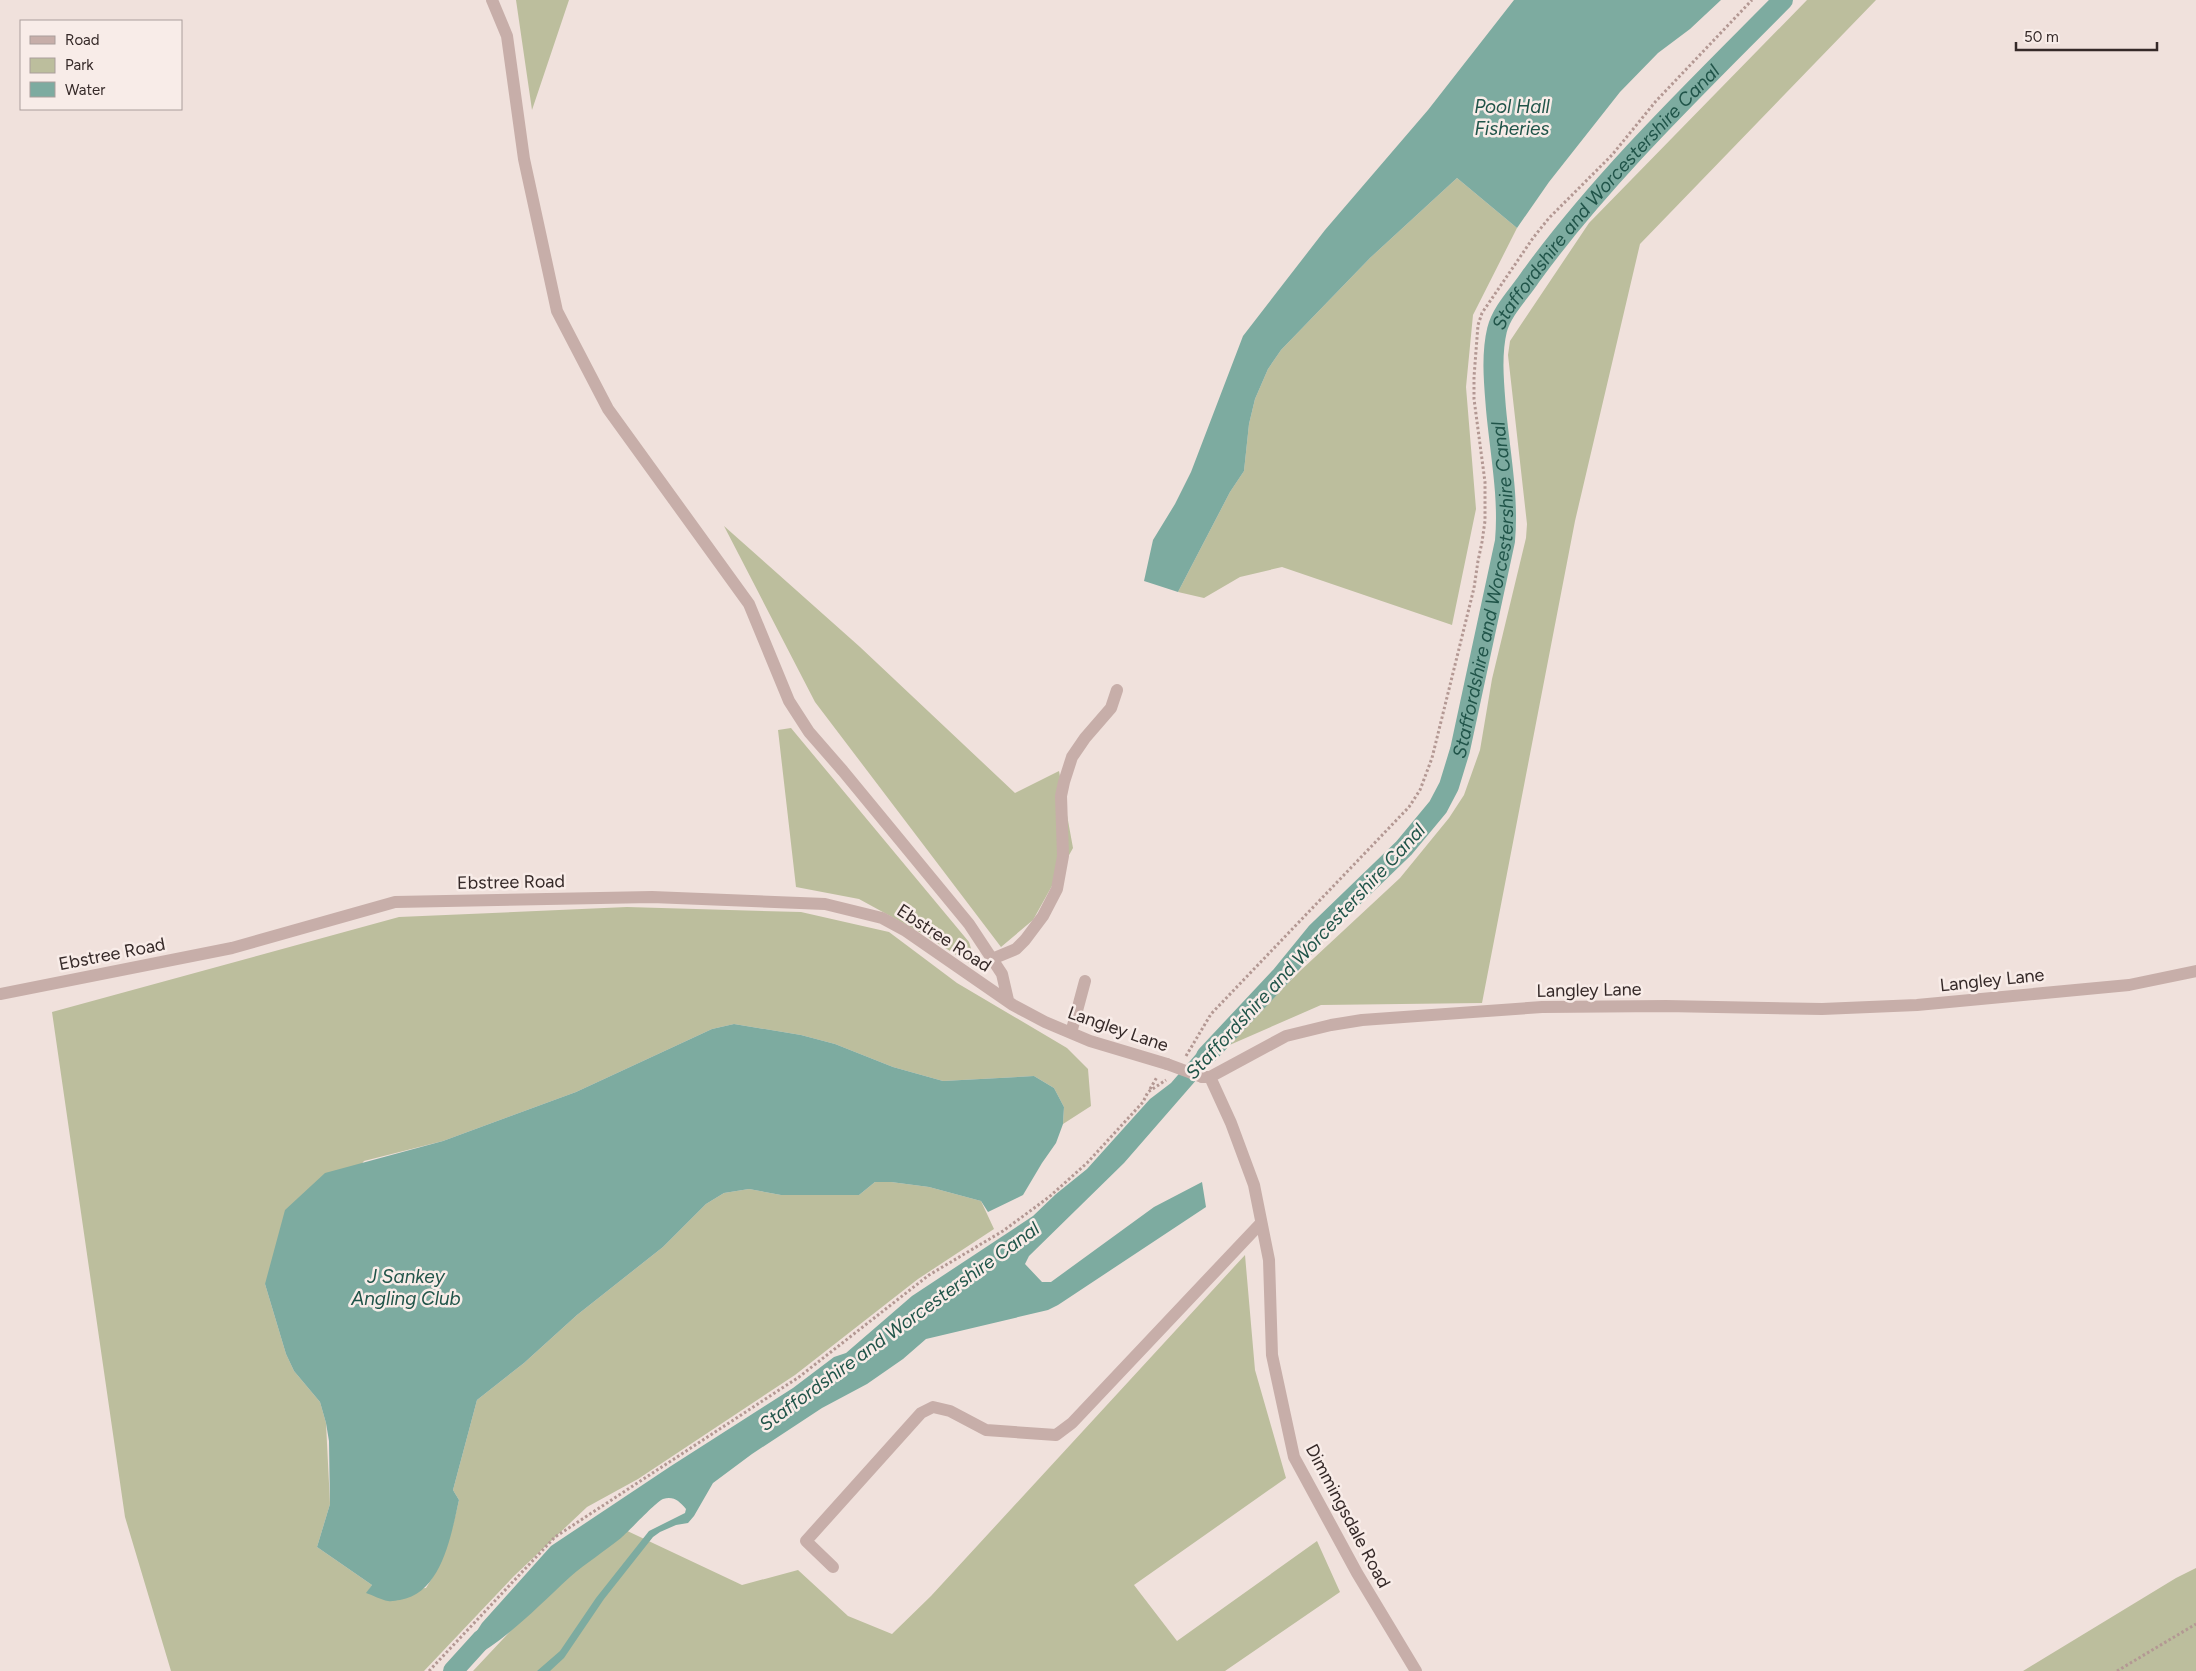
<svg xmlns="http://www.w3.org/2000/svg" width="2196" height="1671" viewBox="0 0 2196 1671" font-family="Figtree,sans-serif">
  <rect width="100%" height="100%" fill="#f0e1dc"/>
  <path fill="#bcbe9d" d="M516,0H569L532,110Z
    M1807,0H1876L1640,244L1575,521L1482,1003L1321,1005L1225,1047L1300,971L1400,878L1449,818L1464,795L1480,750L1492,679L1526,538L1527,524L1508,355L1510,341L1589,223Z
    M1457,178L1517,228L1473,315L1466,387L1476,509L1452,625L1282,567L1240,577L1204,598L1178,592L1230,492L1244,471L1249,424L1255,399L1268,369L1281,350L1370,258Z
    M724,526L860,647L1015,793L1059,771L1073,848L1033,920L1001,947L815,702Z
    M791,728L969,942L977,968L923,934L859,899L796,887L778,730Z
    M627,907L801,912L889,932L957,983L1067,1048L1088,1069L1091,1106L1063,1124L1064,1107L1054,1088L1034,1076L943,1081L893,1067L835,1044L801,1035L734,1024L712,1029L576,1092L443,1141L364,1161L265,1284L286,1354L294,1371L320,1402L326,1423L330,1504L317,1547L372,1585L367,1593L426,1588C444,1561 452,1531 459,1500L453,1490L477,1400L524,1363L577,1315L663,1247L706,1204L724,1193L749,1189L781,1195H859L875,1182H891L929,1187L981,1201L994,1229L918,1279L795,1375L638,1479L587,1507L514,1576L424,1671H171L125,1517L52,1012L399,917Z
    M1245,1255L1255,1370L1286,1478L1134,1585L1177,1641L1317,1541L1340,1592L1225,1671H473L550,1589L621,1528L742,1585L798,1570L848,1616L892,1634L931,1596Z
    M2196,1568V1671H2023L2176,1578Z"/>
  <path fill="#7daba0" d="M1514,0H1721L1690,29L1658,53L1620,92L1549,182L1517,228L1457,178L1370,258L1281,350L1268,369L1255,399L1249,424L1244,471L1230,492L1178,592L1144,581L1153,540L1175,504L1191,472L1243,336L1325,230L1428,110Z
    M734,1024L801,1035L835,1044L893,1067L943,1081L1034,1076L1054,1088L1064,1107L1063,1124L1056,1143L1042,1163L1023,1195L988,1212L981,1201L929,1187L891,1182H875L859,1195H781L749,1189L724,1193L706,1204L663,1247L577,1315L524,1363L477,1400L453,1490L459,1500C451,1535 442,1593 400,1600C396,1600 392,1602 388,1601C381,1600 373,1595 366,1593L372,1585L317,1547L330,1504L329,1441L326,1423L320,1402L294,1371L286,1354L265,1284L285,1210L325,1173L443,1141L576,1092L712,1029Z
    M1245,1026L1225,1047L1124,1163L1029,1256L1025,1264L1042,1282H1051L1154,1207L1202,1182L1206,1207L1058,1305L1048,1310L926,1339L903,1359L867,1384L822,1408L752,1454L713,1483L694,1516L688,1523L676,1525L660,1532L653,1537L604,1599L564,1658L550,1671H537L560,1651L596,1598L649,1531L685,1513L686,1509C679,1501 674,1496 663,1499C656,1502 630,1530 621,1538C605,1551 586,1563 570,1577C536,1608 508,1639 467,1661L462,1654L482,1623L551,1546L671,1466L793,1388L834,1357L846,1353L912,1296L1033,1216L1056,1194L1087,1169L1150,1099L1171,1083L1203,1046Z"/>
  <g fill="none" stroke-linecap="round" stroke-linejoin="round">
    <g stroke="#7daba0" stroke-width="20">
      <path id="s1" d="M1206,1056L1281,976L1316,933L1404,848L1438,807L1449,786L1460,750L1505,541C1509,497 1500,453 1496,409C1494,384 1491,355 1497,330C1502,310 1520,293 1531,276C1604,176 1696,88 1783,0"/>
      <path d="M453,1671L482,1639"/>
    </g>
    <path stroke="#b39893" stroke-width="3" stroke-dasharray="2.5 2.5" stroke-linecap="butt" d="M1186,1056L1211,1014L1409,807L1420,790L1432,758L1474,588L1478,561L1482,542L1485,521V482L1474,399V377L1478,325L1482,313L1533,238L1549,218L1612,155L1656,101L1752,0
      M1150,1089L1157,1077
      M429,1671L555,1537L799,1377L929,1275L1003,1231L1049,1197L1087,1163L1143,1102L1148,1092L1166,1080
      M2117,1671L2196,1624"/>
    <path stroke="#c7aea9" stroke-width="12" d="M492,0L507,36L524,159L557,311L608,409L749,604L789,701L809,732L843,771L969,924L1002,974L1008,1000
      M992,959L1016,949L1025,940L1043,916L1057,889L1063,856L1061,796L1064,782L1072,757L1085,738L1111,708L1117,690
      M0,994L232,948L395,902L652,897L825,904L882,918L906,931L1013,1005L1045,1022L1090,1041L1167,1064
      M1071,1033L1085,981
      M1202,1077H1210L1286,1036L1331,1025L1362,1020L1542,1007L1666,1006L1822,1009L1917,1005L2129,985L2196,971
      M1210,1077L1231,1123L1254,1185L1269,1260L1272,1355L1294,1457L1357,1573L1416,1671
      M833,1567L806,1541L921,1413L933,1407L950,1411L986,1430L1056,1435L1072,1423L1261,1223"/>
    <path stroke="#c7aea9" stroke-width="12" d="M1167,1064L1202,1077"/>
  </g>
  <g text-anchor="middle" stroke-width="5" stroke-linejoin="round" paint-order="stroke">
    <g font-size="18" fill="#352928" stroke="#f8ece8">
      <text transform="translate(511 882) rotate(-1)" y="6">Ebstree Road</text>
      <text transform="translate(944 938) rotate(33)" y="6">Ebstree Road</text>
      <text transform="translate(112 954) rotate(-11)" y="6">Ebstree Road</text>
      <text transform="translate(1992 980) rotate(-6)" y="6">Langley Lane</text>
      <text transform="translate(1589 990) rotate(-1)" y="6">Langley Lane</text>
      <text transform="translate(1118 1029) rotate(19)" y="6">Langley Lane</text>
      <text transform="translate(1348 1516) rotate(62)" y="6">Dimmingsdale Road</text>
    </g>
    <g font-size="19" font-style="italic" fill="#205449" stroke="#f8ece8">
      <text x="1512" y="113">Pool Hall<tspan x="1512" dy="22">Fisheries</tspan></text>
      <text dy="7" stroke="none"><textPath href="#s1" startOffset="1000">Staffordshire and Worcestershire Canal</textPath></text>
      <text dy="7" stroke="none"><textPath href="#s1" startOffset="565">Staffordshire and Worcestershire Canal</textPath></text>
      <text transform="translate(1305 951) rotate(-47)" y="7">Staffordshire and Worcestershire Canal</text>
      <text x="406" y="1283">J Sankey<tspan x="406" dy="22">Angling Club</tspan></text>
      <text transform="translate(899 1326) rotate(-36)" y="7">Staffordshire and Worcestershire Canal</text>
    </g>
  </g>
  <rect x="20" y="20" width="162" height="90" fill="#f8ece8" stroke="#aa9e9b"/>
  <rect x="30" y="36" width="25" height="8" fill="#c7aea9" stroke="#aa9e9b"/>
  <text x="65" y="45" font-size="15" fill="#352928">Road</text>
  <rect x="30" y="58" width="25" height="15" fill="#bcbe9d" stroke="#aa9e9b"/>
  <text x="65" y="70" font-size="15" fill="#352928">Park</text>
  <rect x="30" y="82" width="25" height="15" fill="#7daba0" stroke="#aa9e9b"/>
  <text x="65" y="95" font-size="15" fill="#352928">Water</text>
  <path d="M2016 42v8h141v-8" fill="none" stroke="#352928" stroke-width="2.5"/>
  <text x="2024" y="42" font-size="15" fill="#352928" stroke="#f8ece8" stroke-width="4" paint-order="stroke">50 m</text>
</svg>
